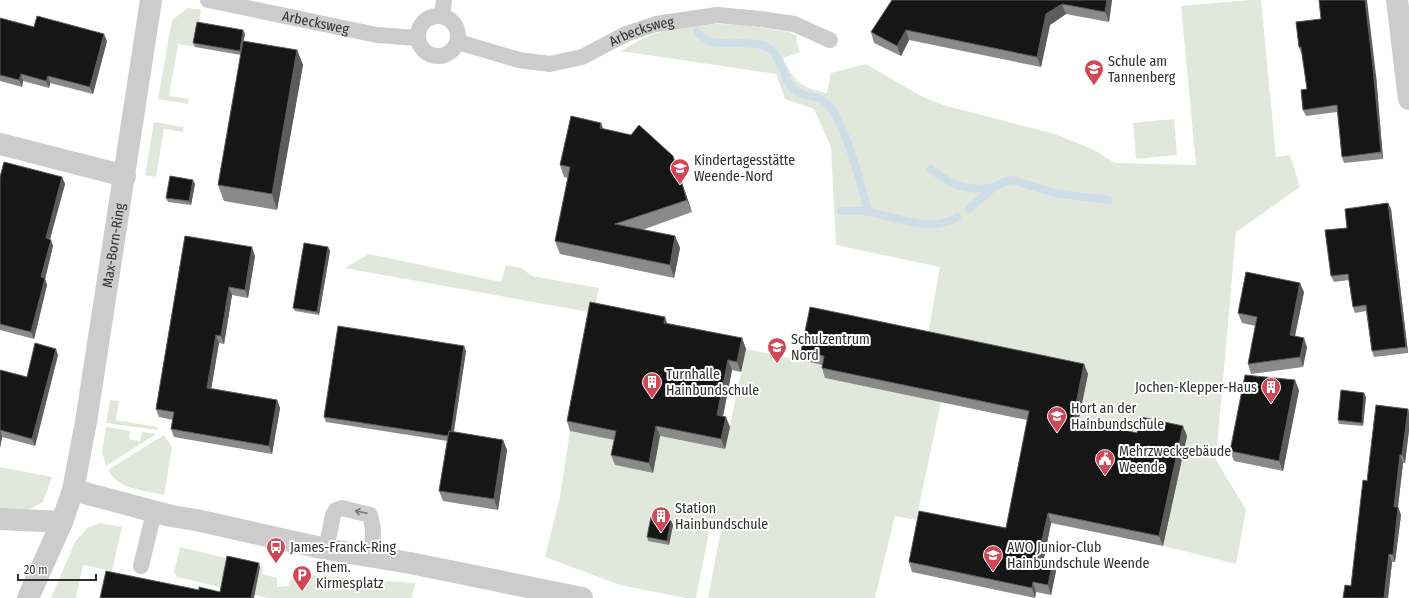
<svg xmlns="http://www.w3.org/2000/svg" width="1409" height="598" viewBox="0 0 1409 598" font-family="'Fira Sans Condensed',sans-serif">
  <rect width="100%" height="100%" fill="#fff"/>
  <path fill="#e2e7dc" d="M1250,0H1261L1276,157L1290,155L1300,187L1236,232L1216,460L1246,510L1236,564L1163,546L1186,436L1141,442L1060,426L927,340L940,267L836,245L831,147L814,109L785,99L776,74L621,51C630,46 640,39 651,35C693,18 745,24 788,32L797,36L796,41L800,52L783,58C794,82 801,88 827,93L831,73L866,64L921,96L943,105L1055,134L1094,150L1115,163L1196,165L1181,6Z
    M188,8L201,10L195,47L178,44L169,96L189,99L188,104L158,99L172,20Z
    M1174,119L1177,155L1136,159L1133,123Z
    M154,122L184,127L183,132L164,129L156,177L145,175Z
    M369,254L501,282L506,265L521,268L532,276L599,288L594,313L345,268Z
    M746,349L828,366L825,378L941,402L916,520L895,516L875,598H708L721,530L710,527L696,598H686L620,585L545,557L560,497L570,431L619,441L615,465L652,473L660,436L725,449Z
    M110,400L119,401L116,420L157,427L158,430L106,423Z
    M106,427L130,431L129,439L140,441L142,432L156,434L106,466L102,452Z
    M164,435L172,447L164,495C144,490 119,490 108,470Z
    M0,467L52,477L43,502L30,509H0Z
    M100,523L122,527L112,571L83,565L76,598H51L75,542L87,528Z
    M180,547L263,567L262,574L277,578V587L288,586L294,574L415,583L412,598H268L177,577L174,572Z"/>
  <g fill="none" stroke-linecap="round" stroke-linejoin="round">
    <path stroke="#cddee8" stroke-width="8" d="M697,32C701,35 705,39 709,41C723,47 750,39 767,47C782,55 781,76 792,88C800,98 816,94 825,102C844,117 862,187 868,212
      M931,169C954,187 964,190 993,188
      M969,209L993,188L1004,182L1013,180L1054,193L1109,200
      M841,211C850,211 860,210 869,212C896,217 932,234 957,217"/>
    <g stroke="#ccc" stroke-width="16">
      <path id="s1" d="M208,0L377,35L418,38"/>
      <path d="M442,16L444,0"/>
      <circle cx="438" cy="36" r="20"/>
      <path id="s2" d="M458,42L519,60L550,64L582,57L626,34L656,24L717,15L761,19L794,24L830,40"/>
      <path d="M326,549L333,515L336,510L342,508L370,515L373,529L372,557"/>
      <path d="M141,566L154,512"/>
    </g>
    <g stroke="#ccc" stroke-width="22">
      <path d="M1397,0L1409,99"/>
      <path d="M0,144L125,176"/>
      <path d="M73,490L171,516L196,520L326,549L410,563L582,598"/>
      <path d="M0,519L62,522"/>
      <path id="s3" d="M28,598L62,522L73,490L86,422L151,0"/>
    </g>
  </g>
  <path fill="#8a8a8a" d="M892,0H1112L1109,22L1066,14L1050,25L1041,67L909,40L901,56L874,43L871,32Z
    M0,18L34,27L107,41L93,94L50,83L49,88L23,81L22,87L0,81Z
    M1296,22L1376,75L1383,159L1344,163L1342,157L1337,112L1306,116L1303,110L1307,89L1302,53H1301L1299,47Z
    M245,34L243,41L297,50L303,65L277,210L224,201L218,185L241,55L195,47L193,43Z
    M601,123L603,129L677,168L692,212L642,230L675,236L680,248L674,278L560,254L555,241L568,178L564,177L560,165Z
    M0,177H62L65,184L50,240L53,246L45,279L47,285L34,339L0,330Z
    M195,184L191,205L168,202L166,198Z
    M1388,203L1391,209L1408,353L1374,357L1372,351L1366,311L1355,313L1353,307L1349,280L1334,282L1331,276L1347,228Z
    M185,236L255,256L248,298L232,295L224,344L219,343L211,388L277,400L280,408L272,454L174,437L171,429L173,420L159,417L156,409Z
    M328,247L330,251L319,315L295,311L293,308Z
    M1304,292L1295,336L1307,347L1303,367L1251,374L1248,364L1256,326L1242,323L1238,313Z
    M665,317L667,323L742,338L746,349L741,372L732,370L723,416L730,427L725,449L660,436L653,473L615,465L611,455L614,440L570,431L567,421Z
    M466,351L454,432L503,440L507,450L498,510L443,501L439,491L447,441L326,422L324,417Z
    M801,351L1084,364L1088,374L1078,420L1137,433L1187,436L1163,546L1051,523L1044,559L1056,571L1051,595L1036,592L1035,598L912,572L909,562L1006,528L1027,420L825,378L822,368V365L805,361Z
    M58,355L35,446L2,437L0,448V370L27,377Z
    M1299,390L1283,471L1234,461L1230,451Z
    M1366,397L1363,426L1339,424L1338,420Z
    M1408,409L1409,413V430L1405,463H1403L1398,507L1401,515L1395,562H1392L1388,598H1343L1351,586L1367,481Z
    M671,521L673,525L669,545L648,541L647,537Z"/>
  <path fill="#5c5c5c" d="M1107,0H1112L1109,22L1105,12Z
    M1365,0H1367L1376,75L1383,159L1381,152Z
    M1062,4L1066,14L1050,25L1041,67L1037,57L1046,14Z
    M243,30L245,34L241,55L240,51Z
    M906,30L909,40L901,56L897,46Z
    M104,34L107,41L93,94L90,87Z
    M297,50L303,65L277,210L272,194Z
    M21,74L23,81L22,87L19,80Z
    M48,76L50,83L49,88L46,81Z
    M601,123L605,135L600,128Z
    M673,156L677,168L692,212L687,200Z
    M62,177L65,184L48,245L46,238Z
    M193,180L195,184L191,205L189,201Z
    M1388,203L1391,209L1408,353L1406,347Z
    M675,236L680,248L674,278L670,265Z
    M51,240L53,246L45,279L47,285L34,339L31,332L41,277Z
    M252,247L255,256L248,298L245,290Z
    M328,247L330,251L319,315L317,312Z
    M1300,283L1304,292L1293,345L1290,335Z
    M229,287L232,295L224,344L221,336Z
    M665,317L668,327L664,323Z
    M216,335L219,343L210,396L207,388Z
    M742,338L746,349L741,372L737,362Z
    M1304,338L1307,347L1303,367L1300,357Z
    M464,346L466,351L452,442L450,436Z
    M56,349L58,355L35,446L32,439Z
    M728,360L732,370L721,426L717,415Z
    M1084,364L1088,374L1077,429L1073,419Z
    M1295,380L1299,390L1283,471L1279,461Z
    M1364,393L1366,397L1363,426L1362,423Z
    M277,400L280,408L272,454L269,446Z
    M1408,409L1409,413V430L1405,463L1402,455Z
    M726,417L730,427L725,449L721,439Z
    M656,426L660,436L653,473L649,463Z
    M1183,426L1187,436L1163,546L1159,536Z
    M0,430L2,437L0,448Z
    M503,440L507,450L498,510L494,499Z
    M1400,455L1403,463L1397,515L1394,507Z
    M1398,507L1401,515L1395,562L1393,555Z
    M1048,513L1051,523L1042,568L1038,558Z
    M671,521L673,525L669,545L667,541Z
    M1389,554L1392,562L1388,598H1384Z
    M1053,561L1056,571L1051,595L1048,585Z
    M259,563L260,567L254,598H251Z
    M1033,582L1036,592L1035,598L1032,588Z"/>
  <path fill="#161616" stroke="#5c5c5c" d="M892,0H1107L1105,12L1062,4L1046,14L1037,57L906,30L897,46L871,32Z
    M1319,0H1365L1373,68L1381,152L1342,157L1337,105L1303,110L1301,90L1307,89L1301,47H1299L1296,22L1321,19Z
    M37,16L104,34L90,87L48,76L46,81L21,74L19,80L0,75V18L34,27Z
    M197,22L243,30L240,51L193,43Z
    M243,41L297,50L272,194L218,185Z
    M571,116L601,123L600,128L631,135L639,125L673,156L687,200L615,224L675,236L670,265L555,241L570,167L560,165Z
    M4,162L62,177L46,238L51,240L41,277L45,278L31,332L0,324V177Z
    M170,176L193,180L189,201L166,198Z
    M1388,203L1406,347L1372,351L1366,305L1353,307L1348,274L1331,276L1325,230L1347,228L1345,209Z
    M185,236L252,247L245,290L229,287L221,336L216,335L207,388L277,400L269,446L171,429L174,412L156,409Z
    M304,243L328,247L317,312L293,308Z
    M1246,272L1300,283L1290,335L1304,338L1300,357L1248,364L1257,317L1238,313Z
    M590,302L665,317L664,323L742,338L737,362L728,360L717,415L726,417L721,439L656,426L649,463L611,455L616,431L567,421Z
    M810,307L1084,364L1073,419L1137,433L1141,417L1183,426L1159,536L1048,513L1038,558L1053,561L1048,585L1033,582L1032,588L909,562L919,511L1006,528L1029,411L822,368L824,356L801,351Z
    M338,326L464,346L451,432L449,431L448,436L324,417Z
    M35,343L56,349L32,439L0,430V370L27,377Z
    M1245,375L1295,380L1279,461L1230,451Z
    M1341,390L1364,393L1362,423L1338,420Z
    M1376,405L1408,409L1402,455H1400L1394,507H1398L1393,555L1389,554L1384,598H1343L1345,585L1351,586L1363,480L1367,481Z
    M449,431L503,440L494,499L439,491Z
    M651,517L671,521L667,541L647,537Z
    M227,556L259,563L251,598H100L106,571L199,590V587L220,592Z"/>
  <defs><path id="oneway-shaft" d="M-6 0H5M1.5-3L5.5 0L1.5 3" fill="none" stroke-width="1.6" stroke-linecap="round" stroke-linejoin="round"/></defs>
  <use stroke="#767676" href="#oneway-shaft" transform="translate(361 512) rotate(-168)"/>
  <defs>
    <symbol id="school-pin" viewBox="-11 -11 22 30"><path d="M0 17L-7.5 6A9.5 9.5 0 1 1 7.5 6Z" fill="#d04755" stroke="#fff"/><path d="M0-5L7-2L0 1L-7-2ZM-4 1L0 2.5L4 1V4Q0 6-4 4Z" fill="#fff"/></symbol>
    <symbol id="building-pin" viewBox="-11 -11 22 30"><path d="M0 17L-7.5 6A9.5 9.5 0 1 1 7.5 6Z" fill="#d04755" stroke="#fff"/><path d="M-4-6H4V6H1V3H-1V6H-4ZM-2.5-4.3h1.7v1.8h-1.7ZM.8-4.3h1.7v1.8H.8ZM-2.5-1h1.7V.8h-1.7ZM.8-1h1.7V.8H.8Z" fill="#fff"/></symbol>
    <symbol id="civic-pin" viewBox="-11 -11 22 30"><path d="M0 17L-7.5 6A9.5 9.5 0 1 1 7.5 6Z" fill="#d04755" stroke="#fff"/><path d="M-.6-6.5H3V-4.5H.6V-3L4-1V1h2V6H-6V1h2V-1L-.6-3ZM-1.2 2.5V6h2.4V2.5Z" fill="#fff"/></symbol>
    <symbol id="bus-pin" viewBox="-11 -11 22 30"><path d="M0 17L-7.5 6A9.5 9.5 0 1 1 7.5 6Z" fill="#d04755" stroke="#fff"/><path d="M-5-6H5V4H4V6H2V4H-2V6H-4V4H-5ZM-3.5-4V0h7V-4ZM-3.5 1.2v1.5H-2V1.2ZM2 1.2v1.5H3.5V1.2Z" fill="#fff"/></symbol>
    <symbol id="parking-pin" viewBox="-11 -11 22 30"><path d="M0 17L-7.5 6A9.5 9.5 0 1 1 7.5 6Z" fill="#d04755" stroke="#fff"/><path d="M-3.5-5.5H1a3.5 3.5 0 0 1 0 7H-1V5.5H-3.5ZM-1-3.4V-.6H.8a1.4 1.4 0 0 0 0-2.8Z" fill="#fff"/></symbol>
  </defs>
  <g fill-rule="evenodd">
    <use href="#school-pin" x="1083" y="58" width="22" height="30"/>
    <use href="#school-pin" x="669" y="157" width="22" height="30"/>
    <use href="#school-pin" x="766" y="336" width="22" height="30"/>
    <use href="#building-pin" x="641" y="371" width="22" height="30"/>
    <use href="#building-pin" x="1260" y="376" width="22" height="30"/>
    <use href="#school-pin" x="1046" y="405" width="22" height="30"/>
    <use href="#civic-pin" x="1094" y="448" width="22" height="30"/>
    <use href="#building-pin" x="650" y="505" width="22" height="30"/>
    <use href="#bus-pin" x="265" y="536" width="22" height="30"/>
    <use href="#school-pin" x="982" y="544" width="22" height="30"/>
    <use href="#parking-pin" x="291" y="564" width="22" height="30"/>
  </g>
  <g text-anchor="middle" stroke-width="4" stroke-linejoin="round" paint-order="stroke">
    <g font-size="14" fill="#2f2f2f" stroke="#fff">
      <text dy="5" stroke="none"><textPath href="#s1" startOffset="110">Arbecksweg</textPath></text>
      <text dy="5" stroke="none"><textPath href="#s2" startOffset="193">Arbecksweg</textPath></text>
      <text dy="5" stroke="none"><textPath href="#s3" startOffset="365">Max-Born-Ring</textPath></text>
    </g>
    <g font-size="14" fill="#2f2f2f" stroke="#fff" text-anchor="start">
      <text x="1108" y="66">Schule am<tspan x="1108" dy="16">Tannenberg</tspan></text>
      <text x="694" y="165">Kindertagesstätte<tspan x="694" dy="16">Weende-Nord</tspan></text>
      <text x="791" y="344">Schulzentrum<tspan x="791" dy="16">Nord</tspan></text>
      <text x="666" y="379">Turnhalle<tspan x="666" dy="16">Hainbundschule</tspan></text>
      <text x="1257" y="392" text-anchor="end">Jochen-Klepper-Haus</text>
      <text x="1071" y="413">Hort an der<tspan x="1071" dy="16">Hainbundschule</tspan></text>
      <text x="1119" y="456">Mehrzweckgebäude<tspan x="1119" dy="16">Weende</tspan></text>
      <text x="675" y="513">Station<tspan x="675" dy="16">Hainbundschule</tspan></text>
      <text x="290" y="552">James-Franck-Ring</text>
      <text x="1007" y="552">AWO Junior-Club<tspan x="1007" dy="16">Hainbundschule Weende</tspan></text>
      <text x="316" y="572">Ehem.<tspan x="316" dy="16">Kirmesplatz</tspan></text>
    </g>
  </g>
  <path d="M18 574v6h78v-6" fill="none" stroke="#2f2f2f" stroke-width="2"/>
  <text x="24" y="574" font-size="12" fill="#2f2f2f" stroke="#ffffff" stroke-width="3" paint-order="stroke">20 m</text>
</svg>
